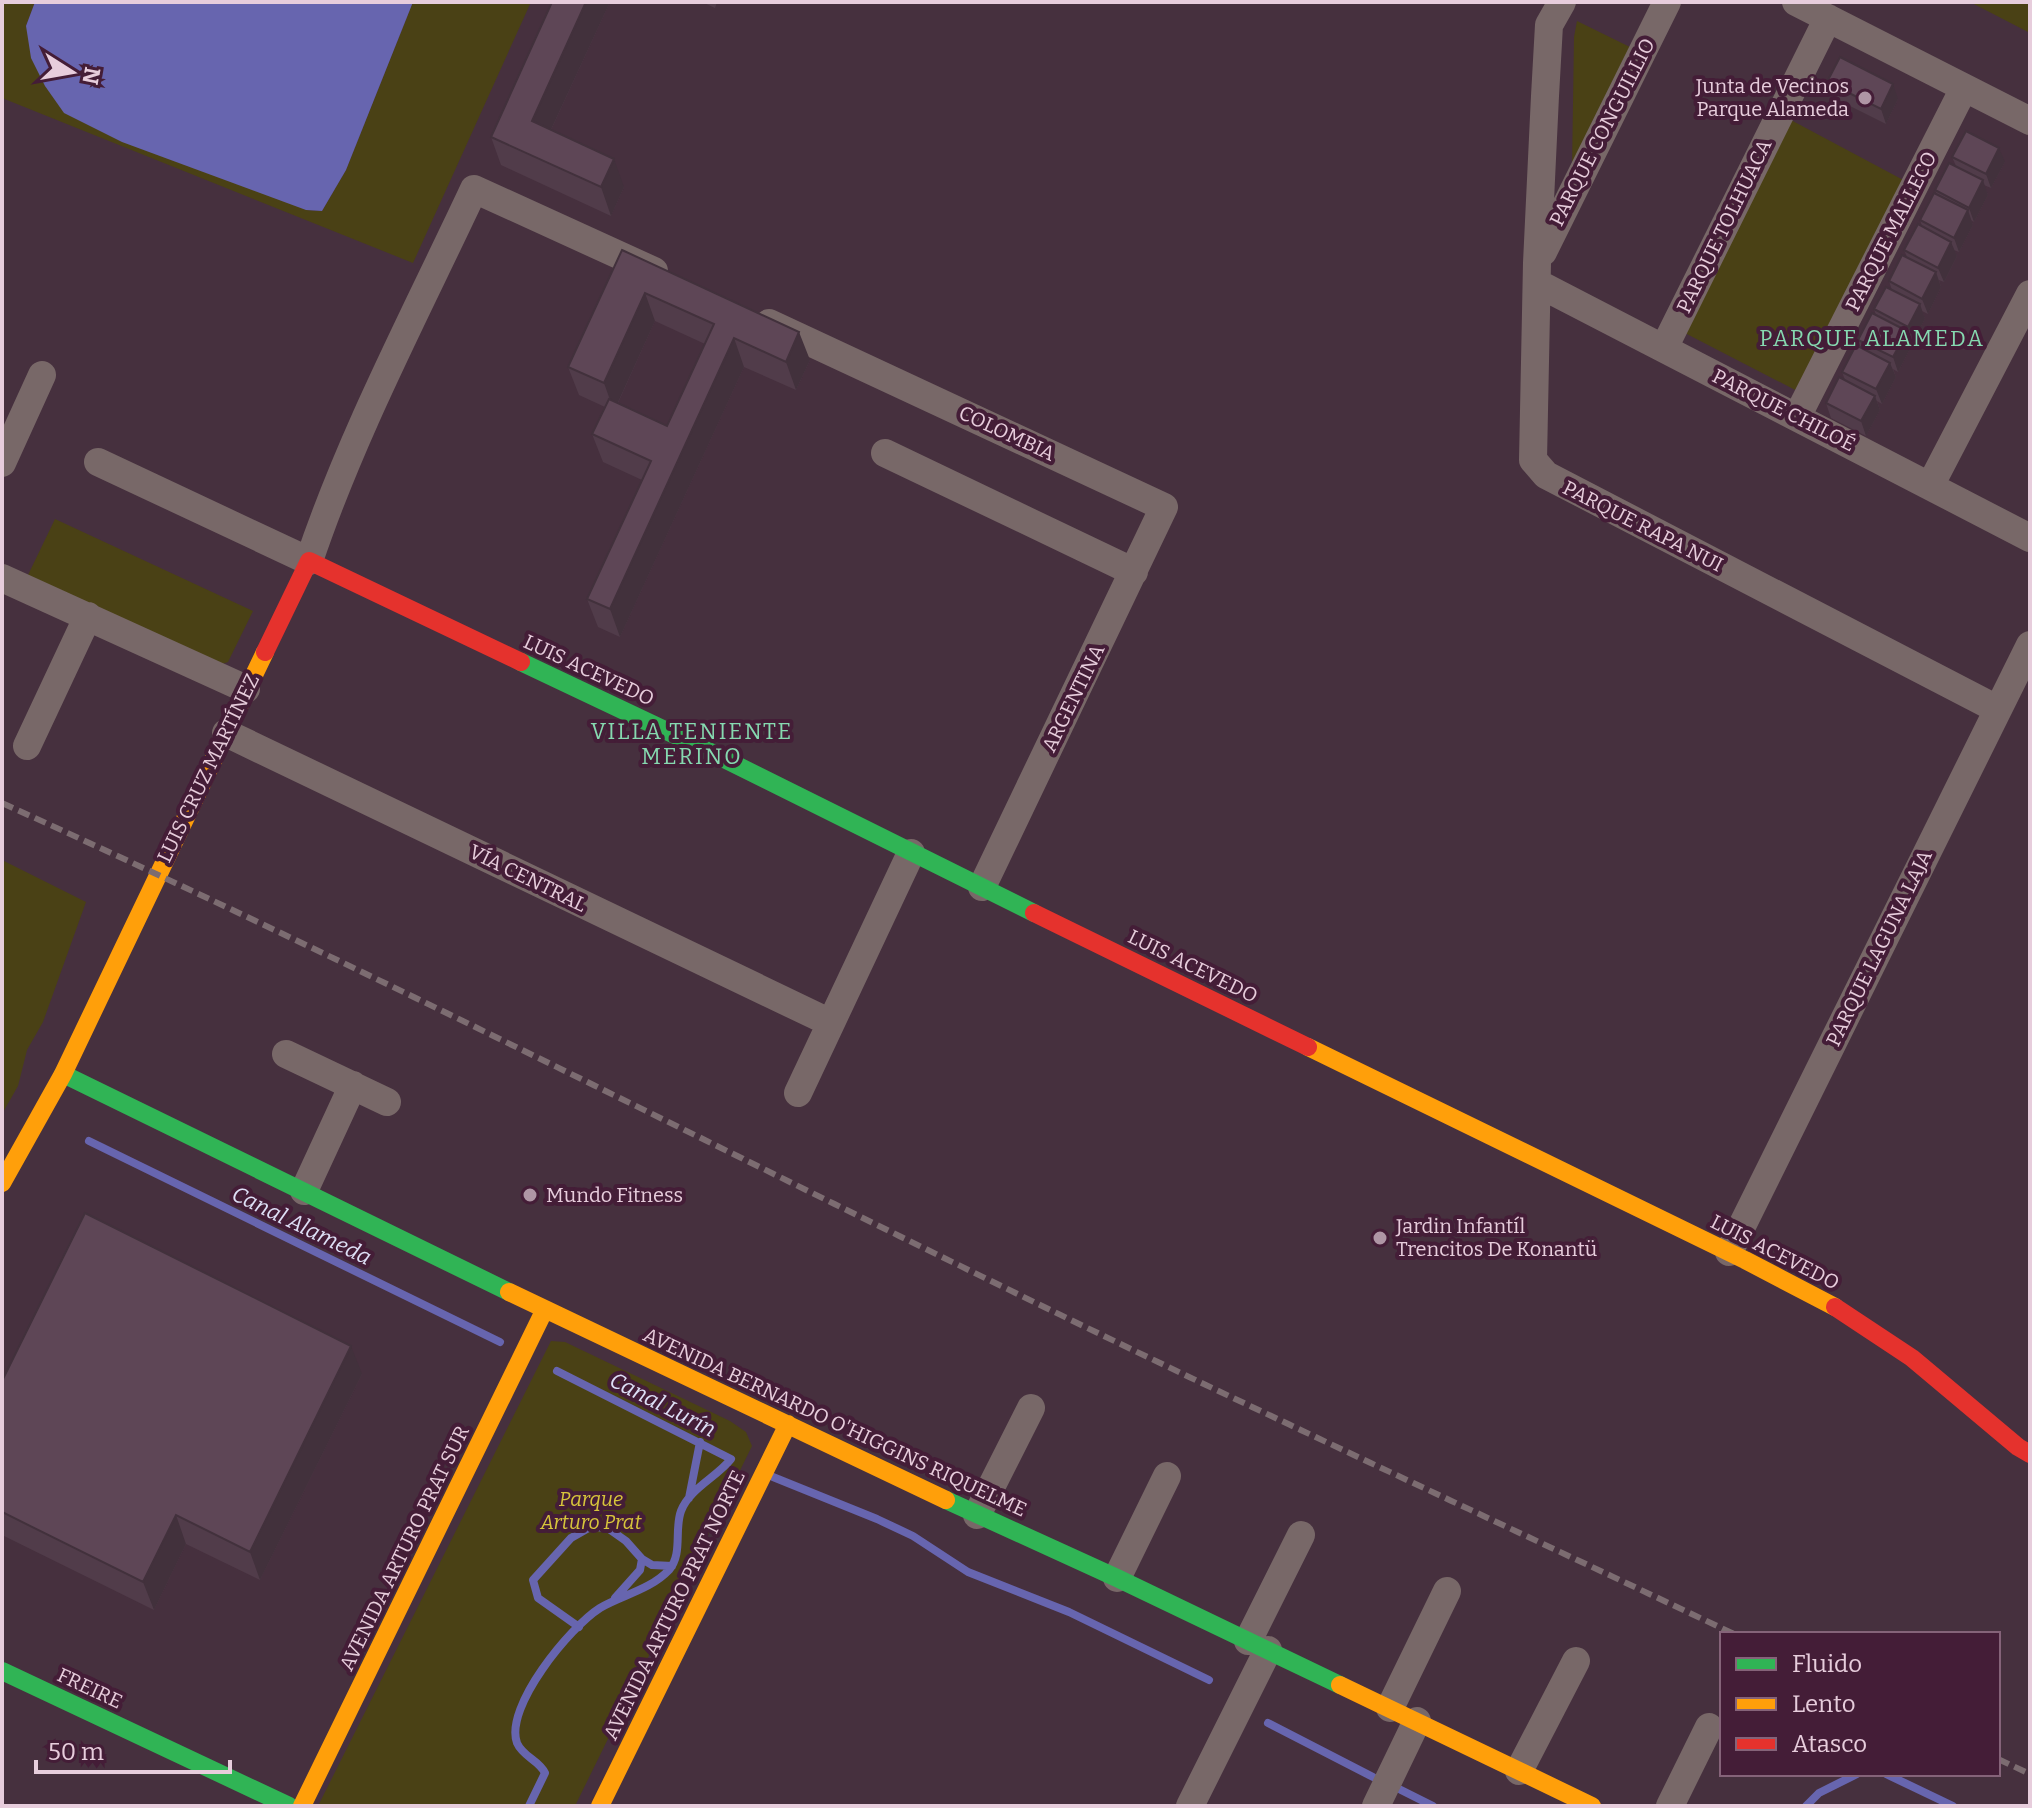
<svg xmlns="http://www.w3.org/2000/svg" width="2032" height="1808" viewBox="0 0 2032 1808" font-family="Bitter,serif">
  <rect width="100%" height="100%" fill="#46303e"/>
  <path fill="#4a4115" d="M2,2H35L26,26L306,210L322,211L346,170L413,2H531L413,263L2,98Z
    M1970,2H2030V33Z
    M1577,21L1634,49L1572,169L1574,37Z
    M1789,119L1907,182L1801,393L1681,331Z
    M55,519L253,611L228,662L219,665L28,575Z
    M2,860L86,902L43,1022L27,1050L18,1086L2,1114Z
    M551,1341L565,1342L730,1421L746,1432L752,1446L575,1806H318Z"/>
  <path fill="#6765af" d="M35,2H413L346,170L322,211L306,210L122,142L64,113L45,86L31,58L26,26Z"/>
  <g fill="none" stroke-linecap="round" stroke-linejoin="round">
    <path stroke="#6765af" stroke-width="8" d="M89,1141L500,1342
      M773,1477L877,1519L913,1536L968,1572L1069,1612L1209,1680
      M689,1498L700,1442
      M615,1598L640,1570L642,1559
      M579,1627L538,1598L533,1580L571,1538L592,1526L609,1529L626,1541L642,1559L652,1565L672,1566
      M1268,1723L1373,1777
      M1886,1774L1953,1806
      M1401,1790L1433,1806
      M529,1806L545,1773C539,1760 523,1757 517,1743C504,1707 570,1627 600,1608C622,1595 650,1590 669,1570C683,1554 674,1530 681,1511C689,1489 717,1477 731,1459L557,1371
      M1806,1806L1819,1793L1857,1774"/>
    <path stroke="#786868" stroke-width="28" d="M1562,2L1549,25L1545,96L1537,263L1533,460L1546,475L1997,709
      M1796,2L2030,121
      M1543,252L1667,2
      M1537,283L2030,538
      M769,323L1164,507L982,887
      M1664,348L1828,18
      M1797,417L1964,88
      M885,453L1134,572
      M98,462L309,561C352,433 417,311 474,189L654,271
      M2,463L42,375
      M1930,486L2030,294
      M2,578L246,689
      M226,733L831,1023
      M27,746L88,616
      M286,1054L387,1102
      M798,1093L911,853
      M304,1191L353,1085
      M1729,1252L2030,645
      M977,1515L1031,1408
      M1117,1578L1167,1476
      M1248,1641L1301,1535
      M1390,1708L1447,1591
      M1519,1771L1576,1661
      M1190,1806L1268,1650
      M1376,1806L1417,1721
      M1670,1806L1709,1727"/>
    <path stroke="#30b455" stroke-width="18" d="M521,662L692,743L1034,913
      M63,1074L509,1292
      M946,1500L1117,1578L1340,1685
      M2,1671L289,1806"/>
    <path stroke="#ff9f0a" stroke-width="18" d="M1308,1047L1745,1260L1835,1307
      M2,1183L63,1074L265,652
      M509,1292L946,1500
      M1340,1685L1592,1806
      M302,1806L545,1309
      M600,1806L788,1424"/>
    <path stroke="#e5322d" stroke-width="18" d="M265,652L309,561L521,662
      M1034,913L1308,1047
      M1835,1307L1912,1358L2018,1447L2030,1454"/>
    <path stroke="#7c6c71" stroke-width="6" stroke-dasharray="12 6" stroke-linecap="butt" d="M2,803C362,966 715,1147 1071,1320C1291,1427 1513,1529 1734,1634
      M1998,1759L2030,1774"/>
  </g>
  <path fill="#513c4a" fill-rule="evenodd" d="M610,2L551,130L624,187L611,216L501,165L491,137Z
    M702,2H717L715,8Z
    M1827,82L1898,99L1886,124L1832,97Z
    M1952,157L2005,162L1991,188L1984,185L1988,195L1974,222L1971,220L1973,225L1959,252L1954,250L1957,256L1944,282L1939,280L1941,287L1928,314L1922,311L1925,319L1913,341L1910,339L1912,345L1898,372L1893,369L1896,377L1882,404L1877,401L1880,410L1866,436L1831,418L1826,403L1845,380L1842,372L1861,348L1858,340L1876,315L1874,309L1892,290L1889,281L1907,257L1904,250L1922,226L1920,220L1937,195L1935,190L1956,166Z
    M622,250L810,360L796,390L744,367L620,637L598,627L587,599L642,480L603,462L592,434L605,407L579,395L568,367ZM655,321L705,344L667,426L618,403Z
    M362,1374L260,1580L186,1544L154,1610L2,1535V1381Z"/>
  <path fill="#42313c" d="M586,2H610L542,149L532,121Z
    M1893,84L1898,99L1886,124L1881,109Z
    M1999,148L2005,162L1991,188L1986,174Z
    M614,159L624,187L611,216L601,187Z
    M1983,180L1988,195L1974,222L1969,208Z
    M1968,210L1973,225L1959,252L1954,238Z
    M1951,242L1957,256L1944,282L1938,268Z
    M1936,272L1941,287L1928,314L1922,299Z
    M645,293L655,321L614,411L604,383Z
    M1920,304L1925,319L1913,341L1908,327Z
    M1907,331L1912,345L1898,372L1893,357Z
    M799,332L810,360L796,390L786,362Z
    M734,338L744,367L620,637L610,609Z
    M1890,363L1896,377L1882,404L1876,389Z
    M1875,396L1880,410L1866,436L1861,421Z
    M351,1346L362,1374L260,1580L250,1552Z
    M176,1515L186,1544L154,1610L143,1582Z"/>
  <path fill="#5e4656" stroke="#42313c" stroke-width="2" d="M552,2H586L532,121L614,159L601,187L491,137Z
    M1840,57L1893,84L1881,109L1827,82Z
    M1966,131L1999,148L1986,174L1952,157Z
    M1949,163L1983,180L1969,208L1935,190Z
    M1934,193L1968,210L1954,238L1920,220Z
    M1918,224L1951,242L1938,268L1904,250Z
    M622,250L799,332L786,362L734,338L610,609L587,599L651,461L592,434L609,399L667,426L714,324L645,293L604,383L568,367Z
    M1902,255L1936,272L1922,299L1889,281Z
    M1886,287L1920,304L1908,327L1874,309Z
    M1872,313L1907,331L1893,357L1858,340Z
    M1856,345L1890,363L1876,389L1842,372Z
    M1839,377L1875,396L1861,421L1826,403Z
    M85,1213L351,1346L250,1552L176,1515L143,1582L2,1512V1381Z"/>
  <g fill="#af96a5" stroke="#441d37" stroke-width="3">
    <circle cx="1865" cy="98" r="8"/>
    <circle cx="530" cy="1195" r="8"/>
    <circle cx="1380" cy="1238" r="8"/>
  </g>
  <g text-anchor="middle" stroke-width="8" stroke-linejoin="round" paint-order="stroke">
    <g font-size="20" fill="#e7cddc" stroke="#441d37" text-anchor="start">
      <text x="1849" y="93" text-anchor="end">Junta de Vecinos<tspan x="1849" dy="23">Parque Alameda</tspan></text>
      <text x="546" y="1202">Mundo Fitness</text>
      <text x="1396" y="1233">Jardin Infantíl<tspan x="1396" dy="23">Trencitos De Konantü</tspan></text>
    </g>
    <g font-size="20" fill="#e7cddc" stroke="#441d37">
      <text transform="translate(1602 132) rotate(-63)" y="7">PARQUE CONGUILLIO</text>
      <text transform="translate(1724 226) rotate(-64)" y="7">PARQUE TOLHUACA</text>
      <text transform="translate(1891 231) rotate(-63)" y="7">PARQUE MALLECO</text>
      <text transform="translate(1784 410) rotate(27)" y="7">PARQUE CHILOÉ</text>
      <text transform="translate(1007 433) rotate(25)" y="7">COLOMBIA</text>
      <text transform="translate(1643 526) rotate(27)" y="7">PARQUE RAPA NUI</text>
      <text transform="translate(589 670) rotate(25)" y="7">LUIS ACEVEDO</text>
      <text transform="translate(1073 698) rotate(-64)" y="7">ARGENTINA</text>
      <text transform="translate(208 768) rotate(-64)" y="7">LUIS CRUZ MARTÍNEZ</text>
      <text transform="translate(528 878) rotate(26)" y="7">VÍA CENTRAL</text>
      <text transform="translate(1879 948) rotate(-64)" y="7">PARQUE LAGUNA LAJA</text>
      <text transform="translate(1193 966) rotate(26)" y="7">LUIS ACEVEDO</text>
      <text transform="translate(1775 1252) rotate(27)" y="7">LUIS ACEVEDO</text>
      <text transform="translate(835 1422) rotate(25)" y="7">AVENIDA BERNARDO O'HIGGINS RIQUELME</text>
      <text transform="translate(404 1548) rotate(-64)" y="7">AVENIDA ARTURO PRAT SUR</text>
      <text transform="translate(674 1605) rotate(-64)" y="7">AVENIDA ARTURO PRAT NORTE</text>
      <text transform="translate(90 1688) rotate(25)" y="7">FREIRE</text>
    </g>
    <g font-size="20" font-style="italic" fill="#d7c53b" stroke="#441d37">
      <text x="591" y="1506">Parque<tspan x="591" dy="23">Arturo Prat</tspan></text>
    </g>
    <g font-size="22" letter-spacing="2" fill="#86d9b0" stroke="#441d37">
      <text x="1872" y="346">PARQUE ALAMEDA</text>
      <text x="692" y="739">VILLA TENIENTE<tspan x="692" dy="25">MERINO</tspan></text>
    </g>
    <g font-size="22" font-style="italic" fill="#dee0f6" stroke="#441d37">
      <text transform="translate(302 1225) rotate(26)" y="8">Canal Alameda</text>
      <text transform="translate(663 1404) rotate(27)" y="8">Canal Lurín</text>
    </g>
  </g>
  <rect width="2032" height="1808" fill="none" stroke="#e7cddc" stroke-width="8"/>
  <rect x="1720" y="1632" width="280" height="144" fill="#441d37" stroke="#856379" stroke-width="2"/>
  <rect x="1736" y="1658" width="40" height="12" fill="#30b455" stroke="#856379" stroke-width="2"/>
  <text x="1792" y="1672" font-size="24" fill="#e7cddc">Fluido</text>
  <rect x="1736" y="1698" width="40" height="12" fill="#ff9f0a" stroke="#856379" stroke-width="2"/>
  <text x="1792" y="1712" font-size="24" fill="#e7cddc">Lento</text>
  <rect x="1736" y="1738" width="40" height="12" fill="#e5322d" stroke="#856379" stroke-width="2"/>
  <text x="1792" y="1752" font-size="24" fill="#e7cddc">Atasco</text>
  <g transform="translate(72 72) rotate(101)" stroke="#441d37" stroke-width="6" paint-order="stroke">
  <path d="M0-6L14 30L0 20L-14 30Z" fill="#e7cddc"/>
  <text y="-12" font-size="22" font-weight="bold" text-anchor="middle" fill="#e7cddc">N</text>
  </g>
  <path d="M36 1760v12h194v-12" fill="none" stroke="#e7cddc" stroke-width="4"/>
  <text x="48" y="1760" font-size="24" fill="#e7cddc" stroke="#441d37" stroke-width="6" paint-order="stroke">50 m</text>
</svg>
